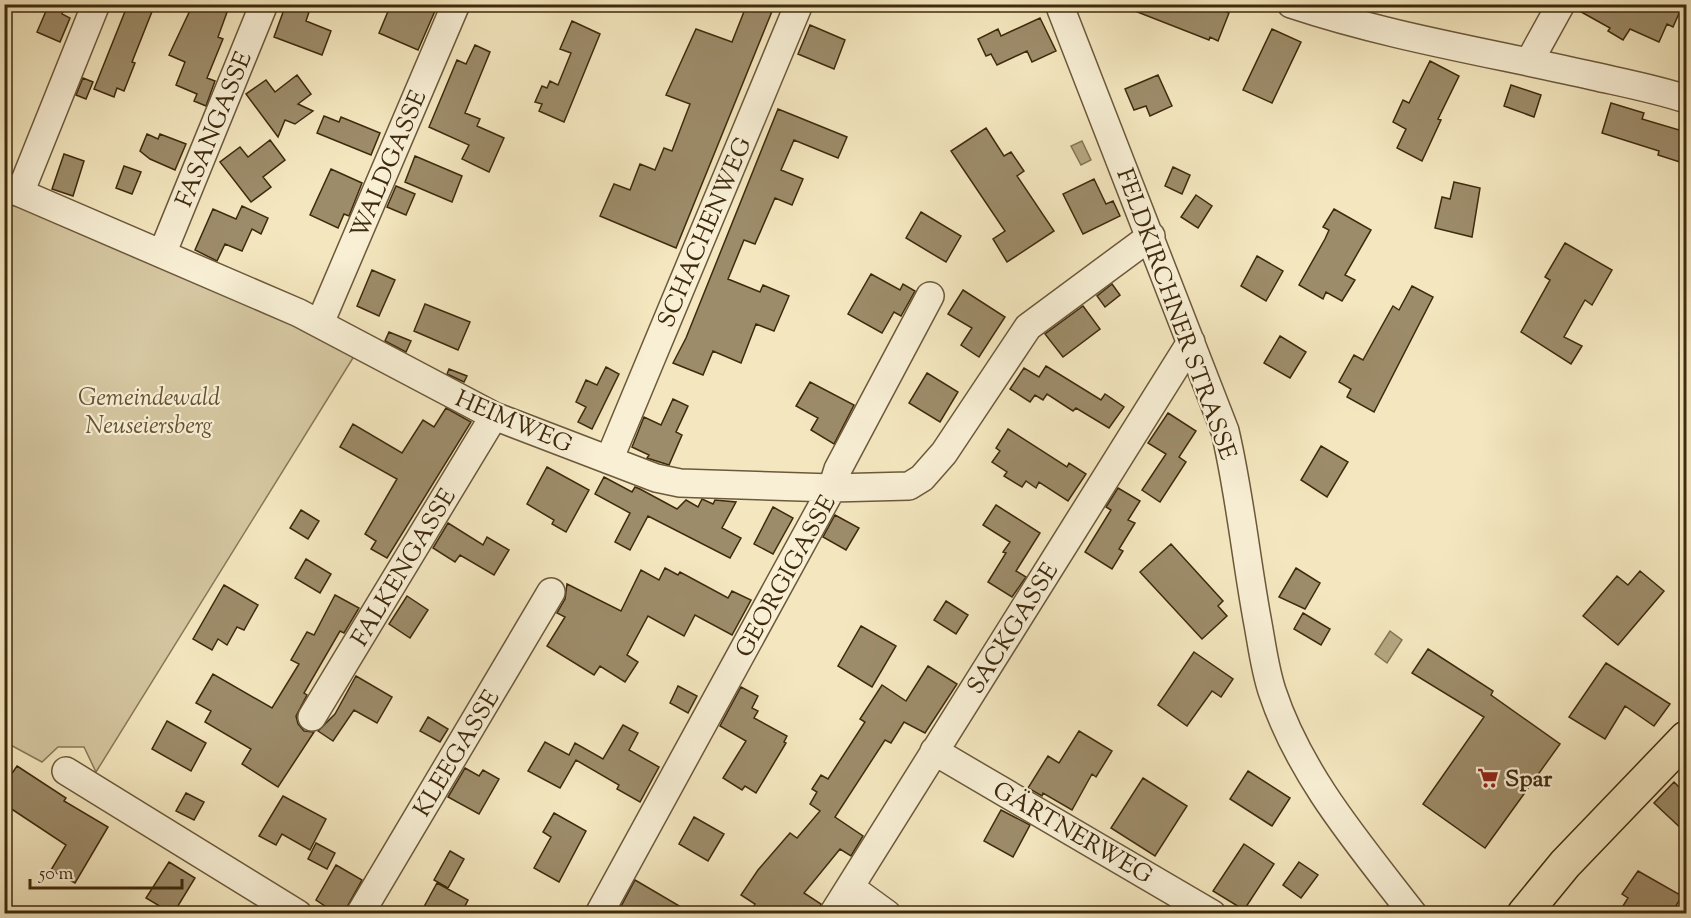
<svg xmlns="http://www.w3.org/2000/svg" width="1691" height="918" viewBox="0 0 1691 918" font-family="'Sorts Mill Goudy',serif">
  <rect width="100%" height="100%" fill="#f4e7bf"/>
  <filter id="stains"><feTurbulence type="fractalNoise" baseFrequency=".00333" numOctaves="4"/><feColorMatrix values="0 0 0 0 .2 0 0 0 0 .09 0 0 0 0 .02 0 0 0 .5 -.17"/></filter>
  <radialGradient id="worn" r=".72"><stop offset=".6" stop-color="#630" stop-opacity="0"/><stop offset="1" stop-color="#630" stop-opacity=".3"/></radialGradient>
  <path fill="#d5c7a1" stroke="#8a7857" stroke-width="1.5" d="M5,190L361,345L96,772L84,747H58L42,762L5,742Z"/>
  <path fill="#b6a782" stroke="#867553" stroke-width="1.5" d="M1082,141L1091,160L1081,165L1071,146Z
    M1390,631L1402,640L1387,663L1375,654Z"/>
  <path fill="#9d8c6a" stroke="#3e2a0d" stroke-width="1.5" d="M49,4H66L62,14L70,18L60,42L37,32Z
    M128,4H155L132,62L135,63L124,91L117,88L114,97L94,89Z
    M193,4H230L218,37L223,39L207,78L215,81L206,106L194,101L197,94L176,85L185,62L169,55Z
    M286,4H298L310,9L306,21L331,31L322,55L274,37Z
    M397,4H438L418,50L379,33L389,9L394,11Z
    M747,4H775L676,248L600,216L614,184L630,190L640,164L655,170L664,148L672,151L690,104L666,95L696,29L732,42Z
    M1117,4H1209L1229,13L1218,41L1210,37L1209,40Z
    M1577,4H1672L1681,9L1673,27L1667,24L1659,42L1630,29L1623,40L1608,31L1610,28L1576,9Z
    M1040,18L1056,51L1032,62L1027,51L997,65L991,54L986,56L978,39L998,29L1001,36Z
    M572,21L600,34L564,122L539,111L542,104L535,102L542,86L547,88L550,81L558,85L571,53L560,49Z
    M810,25L845,40L834,69L798,54Z
    M1272,29L1301,42L1272,103L1243,90Z
    M475,45L490,52L465,113L480,119L477,126L504,138L489,172L462,159L469,145L429,127L457,60L466,64Z
    M1430,61L1459,76L1438,119L1441,120L1422,161L1397,148L1406,129L1393,122L1403,100L1409,103Z
    M297,75L311,94L298,104L313,111L295,124L285,120L278,137L246,94L266,80L275,92Z
    M1158,75L1172,106L1150,116L1146,106L1134,110L1125,89Z
    M83,78L93,82L86,99L76,95Z
    M1511,85L1541,95L1534,117L1504,106Z
    M1611,103L1644,113L1642,119L1686,132V164L1658,155L1659,151L1602,133Z
    M778,109L847,137L838,158L794,140L781,170L803,179L792,205L775,198L755,244L744,240L728,279L760,292L763,285L789,296L774,331L756,324L741,363L713,351L703,375L673,363L686,338Z
    M324,116L339,122L341,117L380,133L371,155L317,133Z
    M986,128L1004,156L1011,152L1024,171L1017,176L1054,231L1007,262L993,239L1005,231L951,151Z
    M147,134L158,139L160,134L186,144L175,170L150,159L140,151Z
    M270,140L285,160L263,177L271,187L251,202L220,162L240,147L248,157Z
    M64,154L84,161L73,196L52,189Z
    M415,156L462,176L452,202L405,182Z
    M124,166L141,172L132,194L116,188Z
    M1173,167L1190,175L1182,194L1165,186Z
    M331,169L362,183L349,216L344,214L338,228L310,215Z
    M1094,179L1106,204L1113,201L1120,216L1083,234L1063,194Z
    M1454,182L1480,188L1472,237L1435,228L1442,197L1450,199Z
    M396,186L415,194L406,215L387,207Z
    M1196,195L1212,206L1198,228L1181,217Z
    M242,206L268,218L261,234L252,229L242,251L225,244L217,261L195,250L213,209L236,219Z
    M1334,209L1371,230L1345,275L1355,280L1342,301L1326,292L1323,299L1299,285L1325,239L1329,230L1323,227Z
    M921,212L961,236L946,262L906,238Z
    M1565,243L1612,270L1592,305L1585,300L1564,337L1582,346L1571,364L1521,332L1550,280L1545,277Z
    M1257,256L1283,271L1266,301L1241,286Z
    M372,270L395,280L379,316L357,306Z
    M871,274L900,290L903,284L915,291L901,316L894,312L882,333L848,314Z
    M1112,284L1120,295L1105,307L1097,296Z
    M1412,286L1433,297L1374,412L1347,397L1351,389L1339,382L1354,355L1363,360L1393,306L1399,310Z
    M963,290L1005,317L979,357L961,345L972,328L948,314Z
    M425,304L470,322L458,350L414,331Z
    M1083,306L1100,329L1063,357L1045,334Z
    M389,332L411,341L406,352L385,341Z
    M1280,336L1306,352L1290,378L1264,363Z
    M1046,366L1101,400L1105,394L1124,407L1109,428L1076,408L1073,411L1047,394L1043,400L1035,395L1030,402L1010,389L1024,368L1039,377Z
    M606,367L619,374L592,429L578,422L586,407L576,402L586,380L597,385Z
    M449,369L467,376L464,382L447,374Z
    M927,373L958,392L940,422L909,403Z
    M810,382L854,405L834,444L811,430L818,418L796,406Z
    M673,399L688,406L676,432L682,435L669,465L647,458L649,455L632,447L644,417L661,425Z
    M446,408L471,422L387,558L371,549L376,541L365,534L397,479L340,447L353,424L402,453L423,420L434,427Z
    M1168,413L1196,431L1179,457L1186,462L1160,502L1142,490L1166,454L1148,443Z
    M1008,429L1067,467L1069,463L1086,474L1068,501L1039,482L1036,488L1026,481L1022,487L1004,476L1007,472L992,462L1000,451L996,448Z
    M1321,446L1348,462L1327,497L1301,480Z
    M547,467L589,490L566,532L552,524L554,520L527,504Z
    M604,477L632,492L635,487L640,489L677,509L686,500L698,507L702,499L713,504L715,500L736,502L722,528L741,538L730,558L648,516L630,550L615,542L630,513L595,494Z
    M1118,488L1140,501L1128,520L1135,523L1119,549L1123,551L1112,569L1085,552L1111,510L1106,507Z
    M996,505L1040,533L1016,571L1026,577L1012,597L988,582L1006,553L1003,552L1010,542L983,525Z
    M773,507L793,518L773,554L754,544Z
    M301,510L319,521L308,539L290,528Z
    M835,515L859,528L846,550L823,537Z
    M448,523L483,545L487,537L509,550L494,575L460,555L455,562L433,548Z
    M1171,544L1223,601L1218,606L1227,616L1202,639L1140,572Z
    M306,559L331,574L320,593L295,578Z
    M665,568L678,575L680,572L728,598L732,591L751,600L732,635L695,615L684,636L648,616L627,655L638,662L625,682L600,666L594,675L547,646L565,617L557,613L565,599L567,584L621,611L641,570L659,580Z
    M1296,568L1320,583L1305,609L1279,597Z
    M1640,571L1664,591L1618,645L1583,616L1617,576L1628,585Z
    M224,585L258,605L244,630L237,627L227,645L218,639L212,650L193,639Z
    M335,595L359,608L344,633L340,631L304,693L307,695L296,716L298,724L304,731L314,732L278,787L242,764L251,749L205,722L211,711L196,703L213,674L272,708L299,664L291,660L307,632L314,635Z
    M407,596L428,610L410,638L389,624Z
    M946,601L968,615L956,634L934,620Z
    M1303,613L1330,629L1321,645L1294,629Z
    M861,626L896,646L872,687L838,666Z
    M1428,649L1493,691L1491,695L1560,744L1485,848L1423,804L1484,717L1412,673Z
    M1194,652L1233,679L1221,697L1212,691L1187,726L1158,705Z
    M1606,663L1670,704L1654,726L1625,706L1605,739L1569,717Z
    M928,666L957,684L925,733L904,722L891,743L885,740L835,817L863,836L851,856L840,849L804,893L821,904L817,914H749L755,904L741,895L758,870L790,833L797,838L820,811L810,804L817,792L812,789L821,775L828,779L865,722L860,719L882,685L906,701Z
    M356,676L392,697L377,723L354,710L333,741L318,731L335,714Z
    M678,686L697,696L688,713L670,703Z
    M741,687L758,696L752,708L758,711L754,718L787,736L784,742L786,743L756,793L745,786L742,790L723,778L746,741L720,726Z
    M428,717L448,729L440,742L420,731Z
    M167,721L206,743L191,771L152,749Z
    M623,725L638,733L629,750L659,767L640,802L617,789L619,785L576,760L560,788L528,771L545,742L569,755L575,743L603,759Z
    M1079,731L1112,751L1096,777L1092,774L1072,810L1043,793L1042,796L1028,788L1048,756L1059,763Z
    M17,766L66,798L64,801L108,827L75,883L51,870L66,845L4,804V785Z
    M465,768L479,776L483,770L499,779L479,814L448,797Z
    M1248,771L1290,798L1272,826L1230,799Z
    M1143,778L1187,806L1155,856L1111,828Z
    M1674,782L1686,794V833L1654,803Z
    M186,793L204,802L194,820L176,811Z
    M283,796L326,819L310,850L282,834L276,845L259,836Z
    M1001,810L1030,825L1013,857L984,841Z
    M554,813L586,831L559,882L534,868L551,837L543,832Z
    M694,817L724,834L708,861L679,844Z
    M316,843L335,853L327,869L308,859Z
    M1244,844L1274,864L1244,910L1213,891Z
    M450,851L464,859L448,888L434,880Z
    M169,862L195,878L173,914L146,898Z
    M1299,862L1318,875L1301,898L1283,885Z
    M336,865L362,880L343,914H337L316,900Z
    M1638,871L1682,896L1671,914H1618L1628,898L1622,894Z
    M635,880L693,914H617Z
    M437,883L468,900L461,914H420Z"/>
  <g fill="none" stroke-linecap="round" stroke-linejoin="round">
    <defs>
      <path id="minor" d="M1059,4L1225,431C1240,495 1246,560 1258,624C1262,646 1265,670 1272,691C1300,776 1359,844 1413,914
        M1291,4C1390,37 1492,53 1593,76C1624,83 1656,89 1686,99
        M1529,62L1561,4
        M4,186L299,313L494,416L656,478L680,483L832,488L838,469L930,296
        M20,193L96,4
        M162,254L264,4
        M320,323L456,4
        M609,460L799,4
        M312,717L494,416
        M934,751L1212,914
        M66,771L298,914
        M850,887L887,914
        M360,914L551,592
        M599,914L832,488L909,486L922,478L944,453L1028,327L1151,236
        M833,914L1191,342"/>
      <path id="major" d="M1524,914L1565,864L1686,738"/>
    </defs>
    <use href="#minor" stroke="#6c593a" stroke-width="30"/>
    <use href="#major" stroke="#3e2a0d" stroke-width="36"/>
    <use href="#minor" stroke="#f8efd5" stroke-width="27"/>
    <use href="#major" stroke="#f4e7bf" stroke-width="33"/>
  </g>
  <defs>
    <symbol id="supermarket-bare" viewBox="-9 -9 18 18"><path d="M-6-5.5h2.5l.6 2H6L4.5 2H-2.5L-4.4-4H-6ZM-1.5 3.2a1.3 1.3 0 1 0 .1 0ZM3 3.2a1.3 1.3 0 1 0 .1 0Z" fill="#8f2418" stroke="#f8efd5" stroke-width="2.5" paint-order="stroke"/></symbol>
  </defs>
  <g fill-rule="evenodd">
    <use href="#supermarket-bare" x="1473" y="763" width="30" height="30"/>
  </g>
  <g text-anchor="middle" stroke-width="4.5" stroke-linejoin="round" paint-order="stroke">
    <g font-size="24" fill="#3e2a0d" stroke="#f8efd5">
      <text transform="translate(213 129) rotate(-68)" y="8">FASANGASSE</text>
      <text transform="translate(388 164) rotate(-67)" y="8">WALDGASSE</text>
      <text transform="translate(704 232) rotate(-67)" y="8">SCHACHENWEG</text>
      <text transform="translate(1177 314) rotate(70)" y="8">FELDKIRCHNER STRASSE</text>
      <text transform="translate(514 421) rotate(23)" y="8">HEIMWEG</text>
      <text transform="translate(403 567) rotate(-59)" y="8">FALKENGASSE</text>
      <text transform="translate(785 576) rotate(-61)" y="8">GEORGIGASSE</text>
      <text transform="translate(1012 628) rotate(-58)" y="8">SACKGASSE</text>
      <text transform="translate(456 753) rotate(-59)" y="8">KLEEGASSE</text>
      <text transform="translate(1073 832) rotate(30)" y="8">GÄRTNERWEG</text>
    </g>
    <g font-size="24" font-style="italic" fill="#645132" stroke="#f8efd5">
      <text x="149" y="405">Gemeindewald<tspan x="149" dy="28">Neuseiersberg</tspan></text>
    </g>
    <g font-size="24" font-weight="bold" fill="#3e2a0d" stroke="#f8efd5" text-anchor="start">
      <text x="1505" y="786">Spar</text>
    </g>
  </g>
  <rect width="1691" height="918" fill="none" stroke="#f4e7bf" stroke-width="24"/>
  <rect x="6" y="6" width="1679" height="906" fill="none" stroke="#3e2a0d" stroke-width="3"/>
  <rect x="12" y="12" width="1667" height="894" fill="none" stroke="#3e2a0d" stroke-width="1.5"/>
  <path d="M30 879v9h152v-9" fill="none" stroke="#3e2a0d" stroke-width="3"/>
  <text x="39" y="879" font-size="18" fill="#3e2a0d" stroke="#f8efd5" stroke-width="4.5" paint-order="stroke">50 m</text>
  <rect width="100%" height="100%" filter="url(#stains)"/>
  <rect width="100%" height="100%" fill="url(#worn)"/>
</svg>
